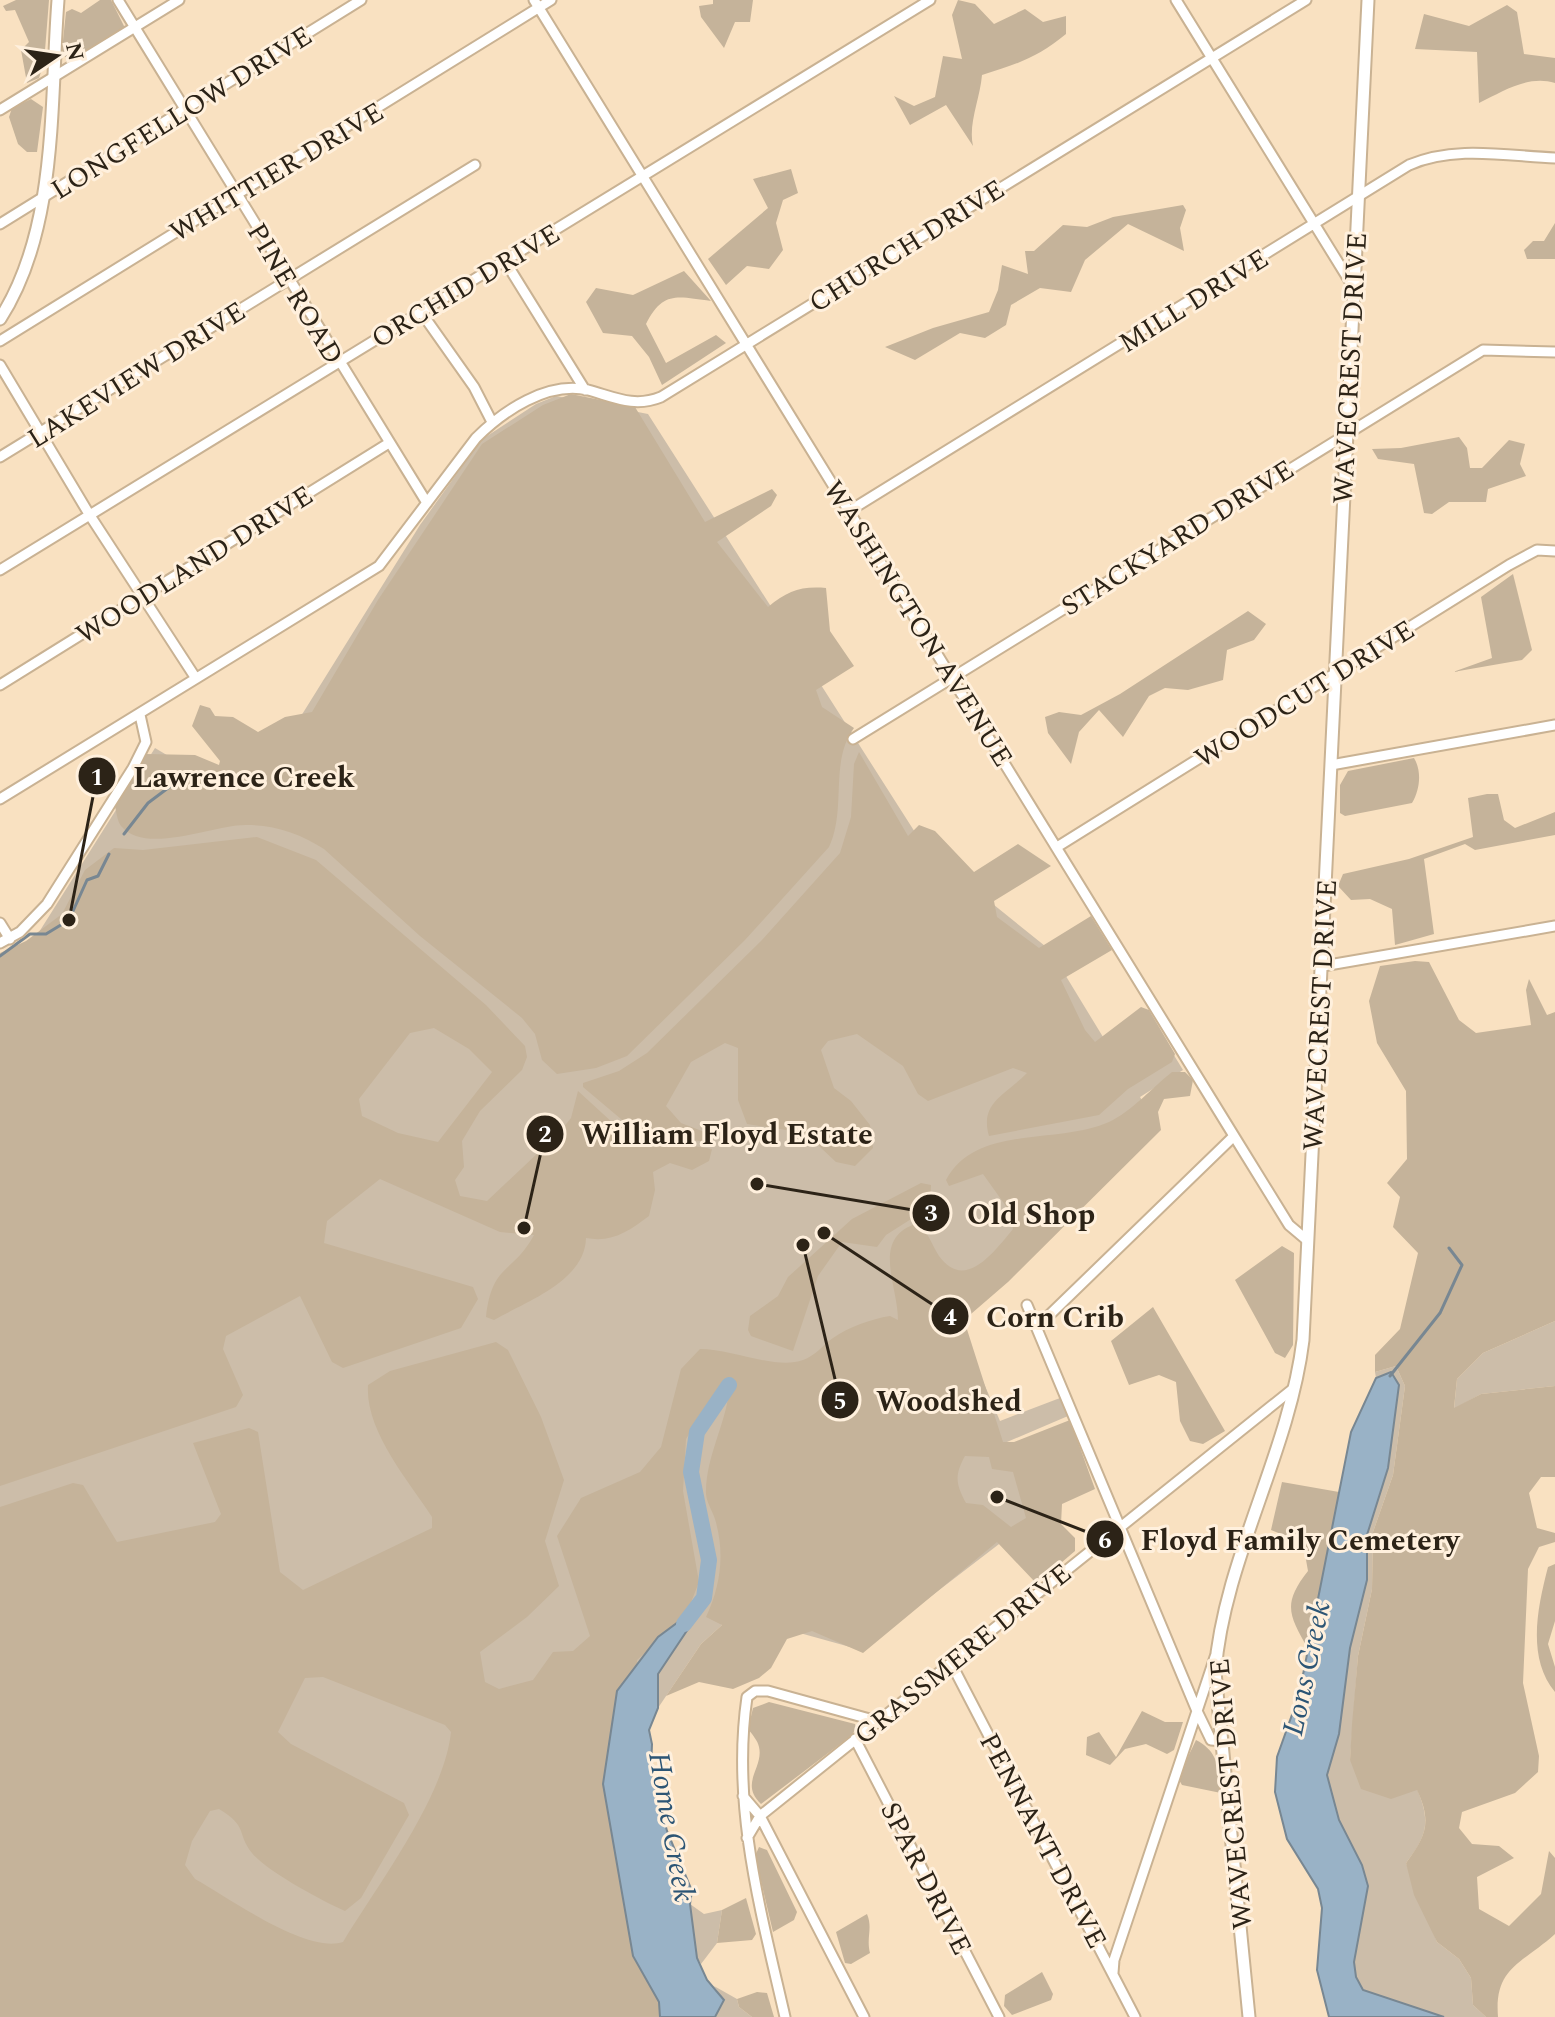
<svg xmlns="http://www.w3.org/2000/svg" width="1555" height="2017" viewBox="0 0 1555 2017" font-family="Spectral,serif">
  <rect width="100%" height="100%" fill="#f9e1c1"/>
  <path fill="#ccbda9" d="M556,396L648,414L927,851L1050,950L1128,1078L1172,1052L1183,1070L1140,1097L1156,1124L956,1318L1000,1421L1060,1398L1068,1416L1007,1442L1029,1521L861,1650L710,1608L722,1625L701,1644L658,1708L657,1674L692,1623L695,1609L675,1626L643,1678L668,2017H0V994L155,748L212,782L283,745L420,525L481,440L536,404Z
    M1555,1321V1386L1481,1394L1454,1409L1457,1379L1483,1353Z
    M1396,1366L1405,1386L1393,1475L1373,1532L1372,1589L1358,1656L1350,1760L1417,1789C1431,1822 1427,1836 1406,1863L1437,1942L1459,1959L1471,1978L1473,2005L1486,2017H1444L1362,1990L1356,1977L1354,1962L1367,1886L1362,1865L1339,1820L1326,1775L1339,1734L1350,1648L1367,1580V1535L1376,1508L1391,1372L1376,1378L1375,1372Z
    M690,1904L704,1914L722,1910L717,1943L701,1964L697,1957Z
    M714,1986L737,1999L739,2007L752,2017H715L724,2000Z"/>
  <path fill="#c5b39a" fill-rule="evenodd" d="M16,0H49L44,63L39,78L27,83L21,50L29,42L15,10L6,11L3,6Z
    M100,0H111L125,28L70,60L65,57L62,50L66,12L72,9L81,13Z
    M713,0H753L750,22H735L724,48L701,17L699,6L713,4Z
    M958,0L975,4L994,24L1025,9L1043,22L1066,16V34C1037,58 1017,64 982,75C980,99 968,124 973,146L946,105L910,125L894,96L914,106L935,97L943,56L962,59L952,15Z
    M1507,5L1517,12L1524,54L1555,58V83C1528,75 1504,91 1479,103L1477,52L1415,49L1424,14L1469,26Z
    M31,99L43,107L37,152H27L18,144L9,117L12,108Z
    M791,169L798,193L783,200L776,223L783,250L769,269L747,266L726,285L708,259L768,208L753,179Z
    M1183,205L1186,210L1180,228L1184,251L1128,224L1085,260L1071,292L1040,288L1011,305L1006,325L985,338L960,333L915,360L885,347L933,328L989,312L998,290L1002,265L1028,274L1025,251H1034L1063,225L1087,227L1113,217Z
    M1555,223V259H1527L1524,250L1533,241H1544Z
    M684,271L711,301C678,297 663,290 646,324L666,363L716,335L726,343L662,385L649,357L632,336L603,333L586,302L596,288L633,295Z
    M571,394L635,407L705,522L772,489L777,495L771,506L717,542L768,607C788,591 800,586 826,588L830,631L854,666L816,690L822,707L854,728C829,762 847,809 829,847L745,940L627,1056L596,1068L557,1074L542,1060L535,1034L522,1018L420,936L324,849C301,834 275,825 247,825C214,824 146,856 121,826C117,821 116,809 114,802L146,754L195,755L219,765L220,761L192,726L200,705L210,708L215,716L233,717L258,732L285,717L312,712L378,600L482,444L543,405Z
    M1459,437L1467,448L1470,468H1482L1509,440L1525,444L1520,464L1526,476L1488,489L1486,502H1449L1432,514L1424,513L1414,464L1378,459L1372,449L1401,448Z
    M1513,574L1532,650L1522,660L1453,672L1492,658L1481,597Z
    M1248,611L1266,624L1254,640L1227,650L1223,680L1188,690L1165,688L1149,696L1123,737L1099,710L1079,732L1071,764L1048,733L1045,717L1059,712L1081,715L1120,694Z
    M859,752L908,836L919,825L935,831L974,872L1018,844L1051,866L994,901L997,917L1039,948L1091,916L1112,950L1061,980L1085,1030L1095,1042L1141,1007L1149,1010L1175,1054L1172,1062L1128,1089L1099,1115L989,1136C979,1102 1007,1094 1027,1073L1013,1068L928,1101L918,1094L903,1066L857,1034L828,1041L821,1050L834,1088L851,1101L870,1125L873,1148L855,1166L836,1162L805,1133L747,1124L738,1100V1048L725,1043L691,1062L666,1106L681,1123L715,1136L711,1143L634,1130L583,1087V1083L619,1071L647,1053L761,941L840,853L851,817L854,764Z
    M1414,758C1422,771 1420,790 1412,803L1345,816L1340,813V785L1348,771Z
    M1487,794H1498L1504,820L1515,828L1555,812V835L1475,850L1465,844L1424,859L1434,934L1395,945L1392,909L1370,899L1351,900L1338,886L1343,874L1409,859L1473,837L1468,798Z
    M257,837L316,860L486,1005L525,1046L527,1057L522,1070L480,1111L462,1141L464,1167L455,1180L460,1196L487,1201L558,1134L571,1118L578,1091L626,1135L712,1149L709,1161L692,1170L670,1163L653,1172L655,1190L649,1216C629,1231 612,1243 586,1238C585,1281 527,1301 494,1320L486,1317C492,1263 513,1274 534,1235L500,1232L380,1179L327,1221L324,1243L473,1287L478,1299L461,1328L343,1368L332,1362L300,1296L226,1336L223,1349L243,1395L236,1407L0,1486V953L26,941L62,914L85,870L114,848L143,850ZM434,1028L469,1049L492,1072L438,1142L398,1133L362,1116L359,1099L410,1033Z
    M1415,961L1429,962L1459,1020L1476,1033L1531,1025L1526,990L1529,979L1547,1015L1555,1012V1321L1483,1353L1457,1379L1454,1408L1481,1394L1555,1386V1477H1541L1529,1493L1537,1528L1555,1533V1542L1539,1547L1528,1569L1523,1683L1539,1756L1538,1772L1515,1793L1462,1812L1459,1828L1472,1844L1499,1846L1514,1858L1477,1877L1479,1909L1509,1926L1541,1894L1549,1851L1555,1858V1934C1522,1964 1494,1967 1498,2017H1486L1473,2005L1471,1978L1459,1959L1437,1942L1414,1895L1406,1863C1426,1836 1432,1822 1417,1790L1391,1799L1361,1789L1350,1760L1352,1724L1358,1656L1372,1589L1373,1532L1393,1475L1405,1386L1396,1366L1375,1372V1355L1400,1329L1418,1253L1393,1227L1400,1197L1387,1183L1407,1159L1406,1091L1377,1043L1369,1001L1380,966Z
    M1172,1072H1185L1193,1080L1190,1096L1164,1099L1158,1112L1161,1130L1008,1282L964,1320L1003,1442H1014L1070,1420L1095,1489L1062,1504L1061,1524L1075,1538V1551L1041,1580L1034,1581L997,1542L863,1653L812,1631L787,1639L771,1668L759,1678L733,1689L699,1682L666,1696L701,1644L722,1625L706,1617C721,1585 725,1553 715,1519C712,1510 705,1500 706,1490C707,1456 724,1427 729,1393L718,1389L686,1439L683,1491L699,1582L686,1615L637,1660L633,1956L659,2002L660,2017H0V1507L73,1483L83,1485L117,1542L215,1522L221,1514L193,1443L249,1428L258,1432L280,1572L303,1590L432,1528V1517C408,1480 365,1431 368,1385L390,1371L496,1342L508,1350L541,1417L564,1480L545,1541L559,1586L527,1617L480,1652L485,1682L499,1689L533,1680L553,1652L573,1651L590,1636L557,1536L581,1498L640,1472L661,1447L681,1369L700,1349C732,1349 776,1370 803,1360C815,1356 823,1345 833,1338C849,1327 871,1319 890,1316L898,1320C898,1284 870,1238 918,1223C928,1232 932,1245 939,1256C965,1292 994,1252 1013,1229L1008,1209L983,1174L949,1186L946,1180C976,1124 1058,1145 1109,1122C1131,1112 1153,1087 1172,1072ZM965,1456L989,1457L992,1469L1013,1472L1026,1518L1011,1527L983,1505L966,1503C956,1484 954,1476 965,1456ZM323,1677L445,1725L451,1732C444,1798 378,1884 343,1942C306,1954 229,1898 195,1879L185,1865L192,1841L210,1811L219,1809C249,1827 236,1833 252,1853C266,1871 324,1902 345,1911L361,1898L409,1815L404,1803L291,1744L278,1732L305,1678Z
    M921,1183L931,1185L930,1207L886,1235L877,1247L842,1242L818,1276L793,1351L751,1336L748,1330L750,1316L778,1296L788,1277L852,1219Z
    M1282,1246L1294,1253L1293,1345L1285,1358L1275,1353L1235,1280Z
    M1153,1307L1225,1431L1203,1444L1190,1441L1180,1421L1176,1382L1159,1375L1129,1385L1111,1341Z
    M1282,1482L1339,1492L1308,1649C1289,1615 1282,1604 1308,1571L1303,1543L1271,1530Z
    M1555,1564V1621L1548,1644L1555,1667V1692C1527,1658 1537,1609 1548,1567Z
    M769,1702L855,1724L856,1728L852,1735L761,1804C739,1783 764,1768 759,1747C758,1741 752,1734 748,1729L753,1708Z
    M1142,1711L1165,1722H1183L1174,1750L1167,1754L1146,1744L1125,1749L1110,1765L1086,1755L1087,1737L1099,1732L1116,1757Z
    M1196,1740C1219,1752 1219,1769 1221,1793L1182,1785L1178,1778Z
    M759,1847L767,1850L797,1912L794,1920L773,1932L755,1856Z
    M746,1898L756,1934L752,1940L717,1943L722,1910Z
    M867,1914C873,1928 866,1938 870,1953L851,1964L845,1963L836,1932Z
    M1042,1972L1053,1994L1051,2000L1012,2015L1004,2006L1005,1995Z
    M757,1992L767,1993L774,2017H752L739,2007L737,1999Z"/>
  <path fill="#99b2c6" stroke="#788792" stroke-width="2" d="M1391,1372L1399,1385L1388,1468L1367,1535V1580L1350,1648L1339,1734L1327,1775L1339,1820L1362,1865L1368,1886L1354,1962L1356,1977L1363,1990L1444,2017H1329L1317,1970L1322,1908L1318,1889L1287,1839L1275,1792L1277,1757L1299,1695L1351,1432L1376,1378Z
    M697,1608L692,1623L658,1674V1708L649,1730L652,1744L651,1769L667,1831L692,1891L690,1904L697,1958L707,1980L724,2000L715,2017H660L659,2002L633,1956L603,1784L617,1691L658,1637Z"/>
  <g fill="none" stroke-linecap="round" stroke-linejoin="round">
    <path stroke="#788792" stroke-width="3" d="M124,834L148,803L180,779
      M0,956L30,934H46L69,920L87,880L98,876L109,854
      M1390,1376L1440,1313L1462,1265L1449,1248"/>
    <path stroke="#99b2c6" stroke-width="16" d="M684,1624L704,1598L709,1560L691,1472L697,1432L729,1385"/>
    <defs>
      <path id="minor" d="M118,0L427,503
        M534,0L1234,1136L1289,1225L1308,1241
        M1176,0L1352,285
        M0,110L179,0
        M0,224L361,0
        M505,261L585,390
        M421,312L474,387L492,422
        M0,341L551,0
        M0,365L89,514L195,677
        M0,457L475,165
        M849,511L1409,165C1455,145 1507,156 1555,158
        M0,570L930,0
        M0,685L389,443
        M853,739L1483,350L1555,352
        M1331,765L1555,725
        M0,799L379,566L476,438C503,411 547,381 588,390C614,397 634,408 661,397L1306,0
        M1057,847L1509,565L1537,550L1555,551
        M0,923L10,939
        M0,943L20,932L47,904L133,768L146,742L140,715
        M1323,966L1555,926
        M1027,1305L1197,1711L1211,1740L1223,1741
        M1037,1327L1234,1136
        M951,1663L1135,2017
        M855,1739L999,2017
        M743,1796L760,1816L864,2017
        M747,1838L760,1816L1294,1388
        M1113,1973L1114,1960L1215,1657
        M785,2017C761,1912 731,1806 747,1697L755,1691H768L877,1721"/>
      <path id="tertiary" d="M0,319C58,229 50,104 58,0
        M1249,2017L1215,1672C1224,1559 1289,1454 1303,1340L1368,0"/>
    </defs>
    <use href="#minor" stroke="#c9b293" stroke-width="13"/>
    <use href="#tertiary" stroke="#c9b293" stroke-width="15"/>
    <use href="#minor" stroke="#fff" stroke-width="9"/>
    <use href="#tertiary" stroke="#fff" stroke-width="11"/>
  </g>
  <g text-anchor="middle" stroke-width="6" stroke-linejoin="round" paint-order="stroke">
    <g font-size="28" fill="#2c2317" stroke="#fff0dd">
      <text transform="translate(181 112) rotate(-32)" y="10">LONGFELLOW DRIVE</text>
      <text transform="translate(276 171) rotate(-31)" y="10">WHITTIER DRIVE</text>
      <text transform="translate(906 245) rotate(-32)" y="10">CHURCH DRIVE</text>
      <text transform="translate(465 285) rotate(-31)" y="10">ORCHID DRIVE</text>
      <text transform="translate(296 293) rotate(59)" y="10">PINE ROAD</text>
      <text transform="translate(1193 300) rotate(-32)" y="10">MILL DRIVE</text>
      <text transform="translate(1349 368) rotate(-87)" y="10">WAVECREST DRIVE</text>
      <text transform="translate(136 374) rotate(-32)" y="10">LAKEVIEW DRIVE</text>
      <text transform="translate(1177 537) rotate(-32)" y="10">STACKYARD DRIVE</text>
      <text transform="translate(194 564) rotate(-32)" y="10">WOODLAND DRIVE</text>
      <text transform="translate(919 623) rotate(58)" y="10">WASHINGTON AVENUE</text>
      <text transform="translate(1304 693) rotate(-32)" y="10">WOODCUT DRIVE</text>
      <text transform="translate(1319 1015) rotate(-87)" y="10">WAVECREST DRIVE</text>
      <text transform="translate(962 1653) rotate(-39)" y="10">GRASSMERE DRIVE</text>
      <text transform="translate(1230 1794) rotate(-95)" y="10">WAVECREST DRIVE</text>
      <text transform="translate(1044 1840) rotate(62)" y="10">PENNANT DRIVE</text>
      <text transform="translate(927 1878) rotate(63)" y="10">SPAR DRIVE</text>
    </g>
    <g font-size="30" font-style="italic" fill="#2c5575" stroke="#fff0dd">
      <text transform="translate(1306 1668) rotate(-78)" y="10">Lons Creek</text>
      <text transform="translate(672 1827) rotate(80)" y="10">Home Creek</text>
    </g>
  </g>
  <path fill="none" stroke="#2c2317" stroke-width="3" d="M69 920L97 776M524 1228L545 1134M757 1184L931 1213M824 1233L950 1316M803 1245L840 1400M997 1497L1105 1539"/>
  <g fill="#2c2317" stroke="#fff0dd" stroke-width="3">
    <circle cx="69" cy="920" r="8"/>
    <circle cx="524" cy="1228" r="8"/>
    <circle cx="757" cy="1184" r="8"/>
    <circle cx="824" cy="1233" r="8"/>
    <circle cx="803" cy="1245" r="8"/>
    <circle cx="997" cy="1497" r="8"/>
    <circle cx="97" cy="776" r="20"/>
    <circle cx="545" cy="1134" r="20"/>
    <circle cx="931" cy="1213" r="20"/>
    <circle cx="950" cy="1316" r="20"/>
    <circle cx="840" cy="1400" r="20"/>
    <circle cx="1105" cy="1539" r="20"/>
  </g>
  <g font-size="24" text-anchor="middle" font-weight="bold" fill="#fff">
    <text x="97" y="785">1</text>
    <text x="545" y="1142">2</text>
    <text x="931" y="1221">3</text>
    <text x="950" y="1325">4</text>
    <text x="840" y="1409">5</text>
    <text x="1105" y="1548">6</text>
  </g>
  <g font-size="30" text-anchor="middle" font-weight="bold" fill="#2c2317" stroke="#fff0dd" stroke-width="6" stroke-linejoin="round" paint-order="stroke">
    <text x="244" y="787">Lawrence Creek</text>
    <text x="727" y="1144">William Floyd Estate</text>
    <text x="1031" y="1224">Old Shop</text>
    <text x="1055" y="1327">Corn Crib</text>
    <text x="949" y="1411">Woodshed</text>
    <text x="1300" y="1550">Floyd Family Cemetery</text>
  </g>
  <g transform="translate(56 56) rotate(77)" stroke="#fff0dd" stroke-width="6" paint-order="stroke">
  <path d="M0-6L14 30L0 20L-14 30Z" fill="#2c2317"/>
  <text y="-12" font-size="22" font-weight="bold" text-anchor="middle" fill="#2c2317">N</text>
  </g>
</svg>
